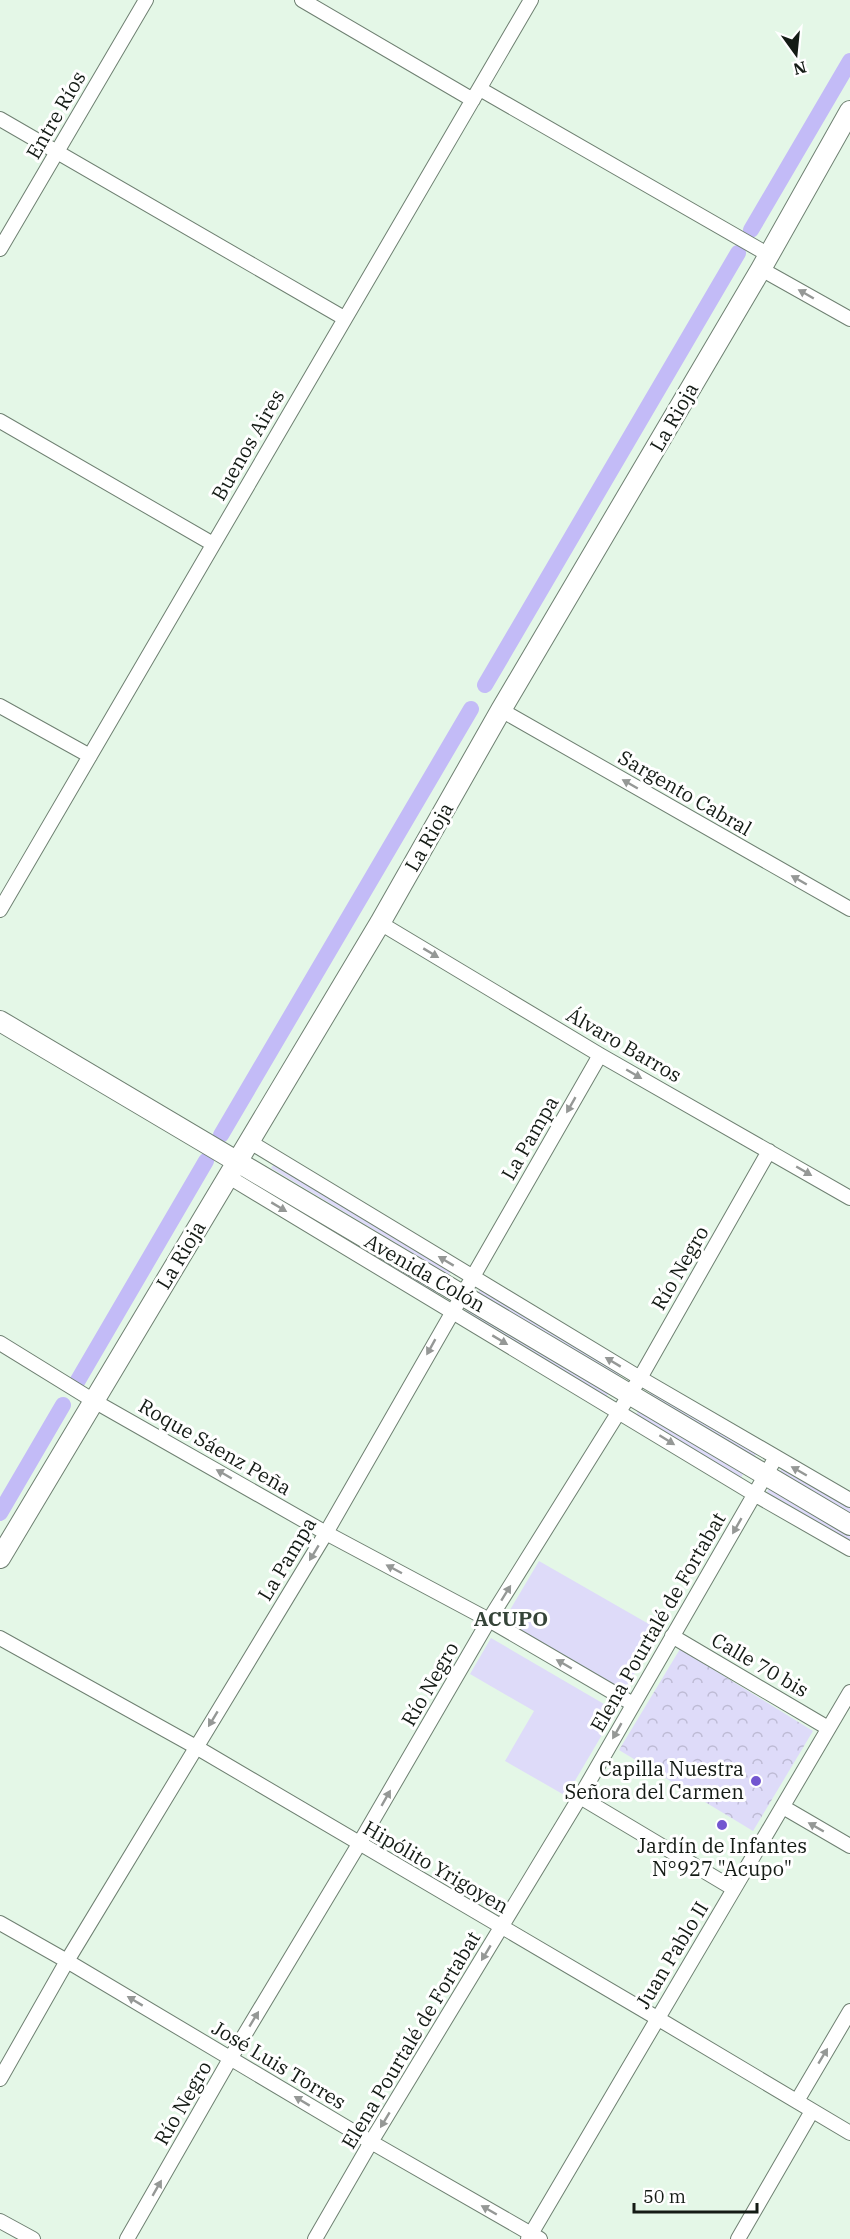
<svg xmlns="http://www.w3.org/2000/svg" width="850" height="2239" viewBox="0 0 850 2239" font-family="'IBM Plex Serif',serif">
  <defs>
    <pattern id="park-crowns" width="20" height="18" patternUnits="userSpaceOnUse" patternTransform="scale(1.5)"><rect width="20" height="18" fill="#dedbf9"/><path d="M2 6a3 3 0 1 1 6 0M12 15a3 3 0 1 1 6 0" fill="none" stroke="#bebbd5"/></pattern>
  </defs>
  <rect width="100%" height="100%" fill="#e4f7e7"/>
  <path fill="#dedbf9" d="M274,1164L451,1271L449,1275L271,1168Z
    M261,1184L439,1290L436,1294L258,1188Z
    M480,1289L621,1373L619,1377L478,1293Z
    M468,1308L609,1393L606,1397L465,1313Z
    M651,1391L756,1454L753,1459L649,1395Z
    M638,1411L743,1474L741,1478L636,1415Z
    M782,1467L850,1508V1514L780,1472Z
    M769,1487L850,1535V1541L767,1492Z
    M539,1561L661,1631L624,1691L504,1620Z
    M491,1638L616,1711L566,1796L505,1761L534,1711L470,1674Z"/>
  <path fill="url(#park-crowns)" d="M680,1649L813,1731L753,1831L619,1750Z"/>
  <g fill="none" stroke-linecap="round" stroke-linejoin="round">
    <path stroke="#c3bbf7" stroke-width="16" d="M751,230L850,61
      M485,685L738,253
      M221,1135L471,709
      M77,1382L206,1161
      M0,1513L63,1405"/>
    <defs>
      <path id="street" d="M302,0L473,100
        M480,89L769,255
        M0,119L344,318
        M0,249L146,0
        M761,269L850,319
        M0,421L213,544
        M0,706L90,756
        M501,710L850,909
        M0,910L531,0
        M380,923L600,1055L850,1198
        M250,1142L640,1378L850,1500
        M229,1177L754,1494L850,1549
        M0,1343L94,1401L326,1533L489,1620L633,1704
        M672,1636L828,1728
        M0,1638L196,1747L657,2018L850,2133
        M580,1797L734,1889
        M783,1807L850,1846
        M0,1923L67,1961L371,2142L540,2239
        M0,2079L67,1961L326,1533L600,1055
        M797,2101L850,2011
        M0,2221L33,2239
        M127,2239L230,2059L359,1844L489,1620L640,1378L769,1151
        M315,2239L371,2142L580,1797L776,1457
        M528,2239L850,1692
        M738,2239L812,2111"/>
      <path id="secondary" d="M0,1021L850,1525
        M0,1558L380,923L501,710L761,269L850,111"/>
    </defs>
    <use href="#street" stroke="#6f8072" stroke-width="16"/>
    <use href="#secondary" stroke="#6f8072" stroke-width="22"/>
    <use href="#street" stroke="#fff" stroke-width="14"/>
    <use href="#secondary" stroke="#fff" stroke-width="20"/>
  </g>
  <defs><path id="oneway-solid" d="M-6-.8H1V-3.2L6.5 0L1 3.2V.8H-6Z" transform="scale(1.5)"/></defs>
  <g fill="#959896">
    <use href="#oneway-solid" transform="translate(806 294) rotate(-150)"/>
    <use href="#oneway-solid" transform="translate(630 784) rotate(-150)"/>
    <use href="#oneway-solid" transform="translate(799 880) rotate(-150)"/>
    <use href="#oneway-solid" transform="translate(431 953) rotate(31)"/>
    <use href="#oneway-solid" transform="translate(634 1074) rotate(30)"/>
    <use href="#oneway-solid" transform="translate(571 1105) rotate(120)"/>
    <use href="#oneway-solid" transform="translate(804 1171) rotate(30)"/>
    <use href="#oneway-solid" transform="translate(279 1207) rotate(31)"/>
    <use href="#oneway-solid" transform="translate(446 1261) rotate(-149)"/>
    <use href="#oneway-solid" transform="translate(500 1340) rotate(31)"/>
    <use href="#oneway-solid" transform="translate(431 1347) rotate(119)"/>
    <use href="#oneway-solid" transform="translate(613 1362) rotate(-149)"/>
    <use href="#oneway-solid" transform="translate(667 1440) rotate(32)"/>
    <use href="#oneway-solid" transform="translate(799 1471) rotate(-150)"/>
    <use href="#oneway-solid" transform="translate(224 1474) rotate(-150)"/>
    <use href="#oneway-solid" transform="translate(737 1526) rotate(120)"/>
    <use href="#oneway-solid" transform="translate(314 1553) rotate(121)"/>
    <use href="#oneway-solid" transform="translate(394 1569) rotate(-152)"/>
    <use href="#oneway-solid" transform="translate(506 1593) rotate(-58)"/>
    <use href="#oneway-solid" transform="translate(564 1664) rotate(-150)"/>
    <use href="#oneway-solid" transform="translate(213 1719) rotate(121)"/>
    <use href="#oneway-solid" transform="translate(617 1731) rotate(120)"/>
    <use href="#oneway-solid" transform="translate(386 1798) rotate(-60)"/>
    <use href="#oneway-solid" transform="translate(816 1827) rotate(-150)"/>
    <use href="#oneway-solid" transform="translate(486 1953) rotate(121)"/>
    <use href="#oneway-solid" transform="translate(135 2001) rotate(-149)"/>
    <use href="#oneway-solid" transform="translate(254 2019) rotate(-59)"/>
    <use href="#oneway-solid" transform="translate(823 2056) rotate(-59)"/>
    <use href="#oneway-solid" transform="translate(302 2101) rotate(-149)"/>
    <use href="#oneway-solid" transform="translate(385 2120) rotate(121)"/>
    <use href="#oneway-solid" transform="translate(157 2188) rotate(-60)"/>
    <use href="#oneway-solid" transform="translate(489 2210) rotate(-150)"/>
  </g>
  <g fill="#7356d0" stroke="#fff" stroke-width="2">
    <circle cx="756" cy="1781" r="6"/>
    <circle cx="722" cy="1825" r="6"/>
  </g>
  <g text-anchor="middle" stroke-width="6" stroke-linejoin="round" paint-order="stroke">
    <g font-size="20" fill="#141b15" stroke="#fff">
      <text transform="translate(56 115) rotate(-60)" y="7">Entre Ríos</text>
      <text transform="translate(674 417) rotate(-60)" y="7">La Rioja</text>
      <text transform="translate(248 445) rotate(-60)" y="7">Buenos Aires</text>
      <text transform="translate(685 793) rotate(30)" y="7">Sargento Cabral</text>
      <text transform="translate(429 837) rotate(-60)" y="7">La Rioja</text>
      <text transform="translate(624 1045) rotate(30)" y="7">Álvaro Barros</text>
      <text transform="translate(530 1138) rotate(-60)" y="7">La Pampa</text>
      <text transform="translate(181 1255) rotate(-59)" y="7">La Rioja</text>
      <text transform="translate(680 1268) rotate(-60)" y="7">Río Negro</text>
      <text transform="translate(425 1273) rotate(30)" y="7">Avenida Colón</text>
      <text transform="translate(215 1447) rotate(30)" y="7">Roque Sáenz Peña</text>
      <text transform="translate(287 1559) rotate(-59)" y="7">La Pampa</text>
      <text transform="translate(658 1622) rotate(-60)" y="7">Elena Pourtalé de Fortabat</text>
      <text transform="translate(760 1665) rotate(30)" y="7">Calle 70 bis</text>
      <text transform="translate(430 1684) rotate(-60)" y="7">Río Negro</text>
      <text transform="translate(436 1867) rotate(30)" y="7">Hipólito Yrigoyen</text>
      <text transform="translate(672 1955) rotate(-59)" y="7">Juan Pablo II</text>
      <text transform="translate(411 2040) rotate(-59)" y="7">Elena Pourtalé de Fortabat</text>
      <text transform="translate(279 2065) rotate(31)" y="7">José Luis Torres</text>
      <text transform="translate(183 2103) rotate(-60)" y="7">Río Negro</text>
    </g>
    <g font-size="20" fill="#141b15" stroke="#fff" text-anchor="end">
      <text x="744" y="1776">Capilla Nuestra<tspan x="744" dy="23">Señora del Carmen</tspan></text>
      <text x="722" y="1853" text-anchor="middle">Jardín de Infantes<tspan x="722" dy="23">N°927 "Acupo"</tspan></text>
    </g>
    <g font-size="21" font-weight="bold" fill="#354438" stroke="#fff">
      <text x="511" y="1626">ACUPO</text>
    </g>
  </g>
  <g transform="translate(796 54) rotate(165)" stroke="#ffffff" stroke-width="4.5" paint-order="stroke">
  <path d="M0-4.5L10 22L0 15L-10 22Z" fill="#141b15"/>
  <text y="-9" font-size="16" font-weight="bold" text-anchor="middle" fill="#141b15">N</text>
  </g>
  <path d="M634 2203v9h123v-9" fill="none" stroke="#141b15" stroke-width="3"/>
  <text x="643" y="2203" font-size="18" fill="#141b15" stroke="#ffffff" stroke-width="4.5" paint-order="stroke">50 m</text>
</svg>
